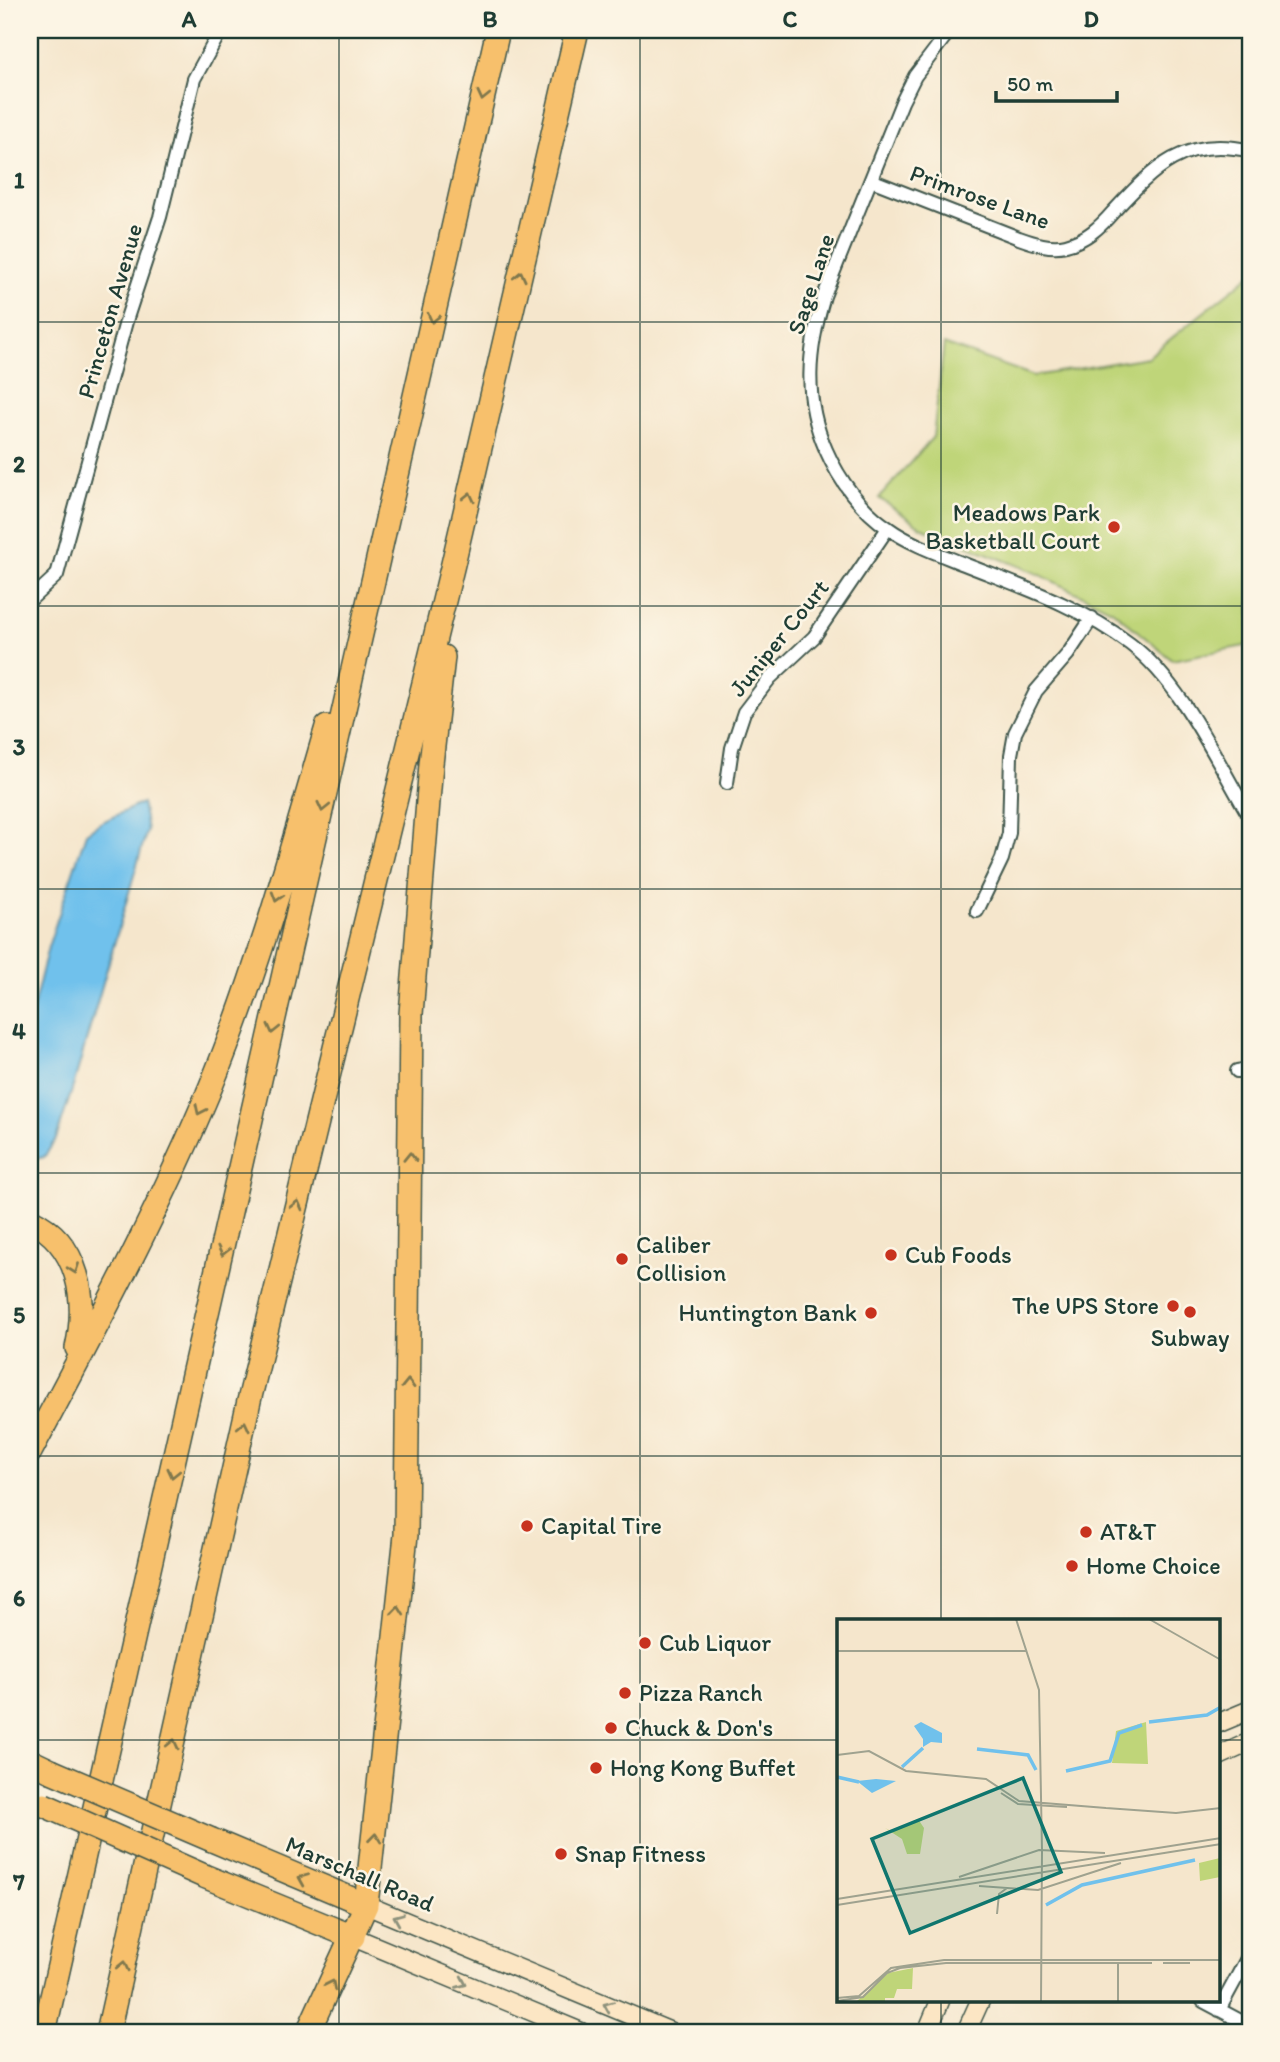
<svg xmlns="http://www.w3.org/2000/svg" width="1280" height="2062" viewBox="0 0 1280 2062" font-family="Itim,sans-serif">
  <rect width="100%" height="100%" fill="#fcf5e5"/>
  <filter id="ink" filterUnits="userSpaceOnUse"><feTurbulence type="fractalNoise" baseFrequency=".0143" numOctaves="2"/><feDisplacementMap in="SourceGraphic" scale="14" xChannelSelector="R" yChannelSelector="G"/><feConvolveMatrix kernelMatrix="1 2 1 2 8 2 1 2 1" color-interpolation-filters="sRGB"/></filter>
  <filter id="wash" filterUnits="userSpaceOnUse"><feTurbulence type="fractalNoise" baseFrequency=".00686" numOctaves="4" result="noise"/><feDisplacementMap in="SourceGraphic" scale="28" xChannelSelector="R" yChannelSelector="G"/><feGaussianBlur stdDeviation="1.57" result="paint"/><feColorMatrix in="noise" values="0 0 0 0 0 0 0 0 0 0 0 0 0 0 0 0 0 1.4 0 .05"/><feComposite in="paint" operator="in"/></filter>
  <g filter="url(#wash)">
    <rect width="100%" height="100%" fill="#f5e6cc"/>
    <path fill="#bfd579" stroke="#6f8956" stroke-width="2" d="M1250,275V645L1172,660L1112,610L1036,573L921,527L879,498L933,437L944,344L1034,376L1148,357Z"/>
    <path fill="#70c1ec" stroke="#487f90" stroke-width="2" d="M142,803L147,830L72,1090L56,1139L44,1157L30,1160V1020L48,947L86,833L100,823Z"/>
  </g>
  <g filter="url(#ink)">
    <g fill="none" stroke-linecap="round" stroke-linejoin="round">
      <defs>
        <path id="street" d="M950,30L915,76L902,102L824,296C808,350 803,398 826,450C839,480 861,510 888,528C910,544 939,554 964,564C1022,587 1080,606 1130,644C1182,683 1217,762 1250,817
          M871,180L1019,238C1033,243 1051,249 1066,245C1086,240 1100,227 1113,212C1154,168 1185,135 1250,151
          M30,600L57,575L127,318L160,217L194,79L221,30
          M727,783L732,748L744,712L770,678L814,637L888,528
          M977,911L1002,859L1009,833L1011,755L1015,733L1036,691L1068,654L1092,618
          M1237,1071L1250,1069
          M1203,2001L1250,2026
          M1219,2010L1250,1953"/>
        <path id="secondary" d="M1219,1723L1250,1710
          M1219,1756L1250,1742
          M366,1905L671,2032
          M353,1937L581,2032
          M927,2032L940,2001
          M966,2032L980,2001"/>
        <path id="highway" d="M30,1220C79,1243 88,1299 77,1348
          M30,1452C93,1333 159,1211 211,1086C259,969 292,847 327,727
          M30,1761L51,1771
          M212,1840L366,1905
          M204,1876L353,1937
          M44,2032L498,30
          M108,2032L249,1401L453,564L577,30
          M308,2032L366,1905L406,1535L411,1014L431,764L443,657"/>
      </defs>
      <use href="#street" stroke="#3f564b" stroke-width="16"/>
      <use href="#secondary" stroke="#3f564b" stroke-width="21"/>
      <use href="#highway" stroke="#3f564b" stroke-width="26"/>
      <use href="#street" stroke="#fff" stroke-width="12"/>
      <use href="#secondary" stroke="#fce6c4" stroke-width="18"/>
      <use href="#highway" stroke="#f7c06c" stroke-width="23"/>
      <defs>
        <path id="highway-bridge" d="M51,1771L212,1840
          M44,1805L204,1876"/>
      </defs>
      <use href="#highway-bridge" stroke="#3f564b" stroke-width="26" stroke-linecap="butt"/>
      <use href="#highway-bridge" stroke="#f7c06c" stroke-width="23"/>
    </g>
    <defs><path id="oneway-chevron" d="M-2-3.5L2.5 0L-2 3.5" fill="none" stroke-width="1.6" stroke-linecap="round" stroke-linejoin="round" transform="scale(1.75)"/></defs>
    <g stroke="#80784d">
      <use href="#oneway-chevron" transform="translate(483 96) rotate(103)"/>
      <use href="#oneway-chevron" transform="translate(520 276) rotate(-77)"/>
      <use href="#oneway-chevron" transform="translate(433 318) rotate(103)"/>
      <use href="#oneway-chevron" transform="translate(469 497) rotate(-77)"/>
      <use href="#oneway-chevron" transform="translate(323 807) rotate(103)"/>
      <use href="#oneway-chevron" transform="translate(277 897) rotate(107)"/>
      <use href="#oneway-chevron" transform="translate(273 1029) rotate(103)"/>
      <use href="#oneway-chevron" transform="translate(200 1110) rotate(115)"/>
      <use href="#oneway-chevron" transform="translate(410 1157) rotate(-89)"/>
      <use href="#oneway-chevron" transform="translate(297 1205) rotate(-76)"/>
      <use href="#oneway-chevron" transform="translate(223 1251) rotate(103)"/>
      <use href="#oneway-chevron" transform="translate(74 1269) rotate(70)"/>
      <use href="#oneway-chevron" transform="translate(408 1384) rotate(-89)"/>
      <use href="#oneway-chevron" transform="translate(244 1426) rotate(-77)"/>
      <use href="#oneway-chevron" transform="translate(173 1473) rotate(103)"/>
      <use href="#oneway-chevron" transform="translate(398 1611) rotate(-84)"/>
      <use href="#oneway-chevron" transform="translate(173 1744) rotate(-77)"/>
      <use href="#oneway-chevron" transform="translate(375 1838) rotate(-84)"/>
      <use href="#oneway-chevron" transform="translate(303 1879) rotate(-157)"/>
      <use href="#oneway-chevron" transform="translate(123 1966) rotate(-77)"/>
      <use href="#oneway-chevron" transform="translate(331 1985) rotate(-64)"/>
    </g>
    <g stroke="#8e927c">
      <use href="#oneway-chevron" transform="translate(398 1918) rotate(-157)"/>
      <use href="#oneway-chevron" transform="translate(462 1983) rotate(23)"/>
      <use href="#oneway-chevron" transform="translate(608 2006) rotate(-157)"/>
    </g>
  </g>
  <path fill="none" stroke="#1f3d34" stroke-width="2" stroke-opacity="0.55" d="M339,30V2032M640,30V2032M941,30V1621M30,322H1250M30,606H1250M30,889H1250M30,1173H1250M30,1456H1250M30,1740H839M1219,1740H1250M941,2001V2032"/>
  <g fill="#c8321e" stroke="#fcf5e5" stroke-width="2.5">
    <circle cx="1114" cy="527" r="7"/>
    <circle cx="891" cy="1255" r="7"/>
    <circle cx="622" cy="1259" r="7"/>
    <circle cx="1173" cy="1306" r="7"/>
    <circle cx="1190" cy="1312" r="7"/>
    <circle cx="871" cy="1313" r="7"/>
    <circle cx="527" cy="1526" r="7"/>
    <circle cx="1086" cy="1532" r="7"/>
    <circle cx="1072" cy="1566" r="7"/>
    <circle cx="645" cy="1643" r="7"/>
    <circle cx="625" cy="1693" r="7"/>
    <circle cx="611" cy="1728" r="7"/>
    <circle cx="596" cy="1768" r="7"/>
    <circle cx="561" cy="1854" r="7"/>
  </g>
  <g text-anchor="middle" stroke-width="5" stroke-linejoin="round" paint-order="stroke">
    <g font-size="24" fill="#1f3d34" stroke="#fcf5e5">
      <text transform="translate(980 197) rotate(20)" y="8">Primrose Lane</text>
      <text transform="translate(811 284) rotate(-72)" y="8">Sage Lane</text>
      <text transform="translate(110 311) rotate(-74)" y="8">Princeton Avenue</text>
      <text transform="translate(779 638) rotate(-51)" y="8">Juniper Court</text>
      <text transform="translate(360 1874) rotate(23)" y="8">Marschall Road</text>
    </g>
    <g font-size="24" fill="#1f3d34" stroke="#fcf5e5" text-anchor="start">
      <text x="1100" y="521" text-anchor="end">Meadows Park<tspan x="1100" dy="28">Basketball Court</tspan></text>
      <text x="636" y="1253">Caliber<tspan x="636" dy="28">Collision</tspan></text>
      <text x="905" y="1263">Cub Foods</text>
      <text x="1159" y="1314" text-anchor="end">The UPS Store</text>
      <text x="857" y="1321" text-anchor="end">Huntington Bank</text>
      <text x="1190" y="1346" text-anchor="middle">Subway</text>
      <text x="541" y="1534">Capital Tire</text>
      <text x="1100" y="1540">AT&amp;T</text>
      <text x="1086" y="1574">Home Choice</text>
      <text x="659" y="1651">Cub Liquor</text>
      <text x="639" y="1701">Pizza Ranch</text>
      <text x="625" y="1736">Chuck &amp; Don's</text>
      <text x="610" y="1776">Hong Kong Buffet</text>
      <text x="575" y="1862">Snap Fitness</text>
    </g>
  </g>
  <g transform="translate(837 1619)">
    <rect width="383" height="383" fill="#f5e6cc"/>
    <path d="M309,103L311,145L275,144L279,112ZM81,200L87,209L83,235H70L65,220L48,209L54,212ZM383,239V258L363,262L362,244ZM76,349L75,370H60L57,379H48V383H19L51,354Z" fill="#bfd579"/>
    <path d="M84,103L105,114V124L94,123L86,128V120L77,107ZM39,160L59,162L35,174L20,162Z" fill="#70c1ec"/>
    <path fill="none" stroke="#70c1ec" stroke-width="3.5" d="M312,103L370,96L384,88M140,130L191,136L199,151M65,148L86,129M229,152L273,142L282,114L305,106M0,158L22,163M209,286L245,266L358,241"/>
    <path fill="none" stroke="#9fa28f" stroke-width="2" d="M179,0L202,71L205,231M312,0L384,41M0,32H190M0,136L32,132L69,152L149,160L182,182L269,189M164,174L181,185L230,188M269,189L339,194L384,189M122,258L202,231L268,234M142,267L201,271L284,244M0,280L384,219M0,286L384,225M160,295L162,275L170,269M281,343V383M326,344H353M0,379L22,377L54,349L107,341H384M0,382L26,378L50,354L63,349L109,344H315M204,383L205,231"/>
    <path fill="#0f766e" fill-opacity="0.15" stroke="#0f766e" stroke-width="3.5" d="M186,159L224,253L73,314L35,220Z"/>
    <rect width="383" height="383" fill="none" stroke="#1f3d34" stroke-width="3.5"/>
  </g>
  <rect width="1280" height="2062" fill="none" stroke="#fcf5e5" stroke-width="77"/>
  <path d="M996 91v10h121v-10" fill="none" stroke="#1f3d34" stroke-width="3.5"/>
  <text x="1007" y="91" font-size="21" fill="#1f3d34" stroke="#fcf5e5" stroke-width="5" paint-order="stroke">50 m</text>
  <rect x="38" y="38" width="1204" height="1986" fill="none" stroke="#1f3d34" stroke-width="2.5"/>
  <g font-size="23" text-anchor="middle" font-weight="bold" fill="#1f3d34">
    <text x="189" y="27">A</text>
    <text x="490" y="27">B</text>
    <text x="790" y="27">C</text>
    <text x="1091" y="27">D</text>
    <text x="19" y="188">1</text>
    <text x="19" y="472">2</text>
    <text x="19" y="755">3</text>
    <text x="19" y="1039">4</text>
    <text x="19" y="1323">5</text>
    <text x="19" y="1606">6</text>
    <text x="19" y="1890">7</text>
  </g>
</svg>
